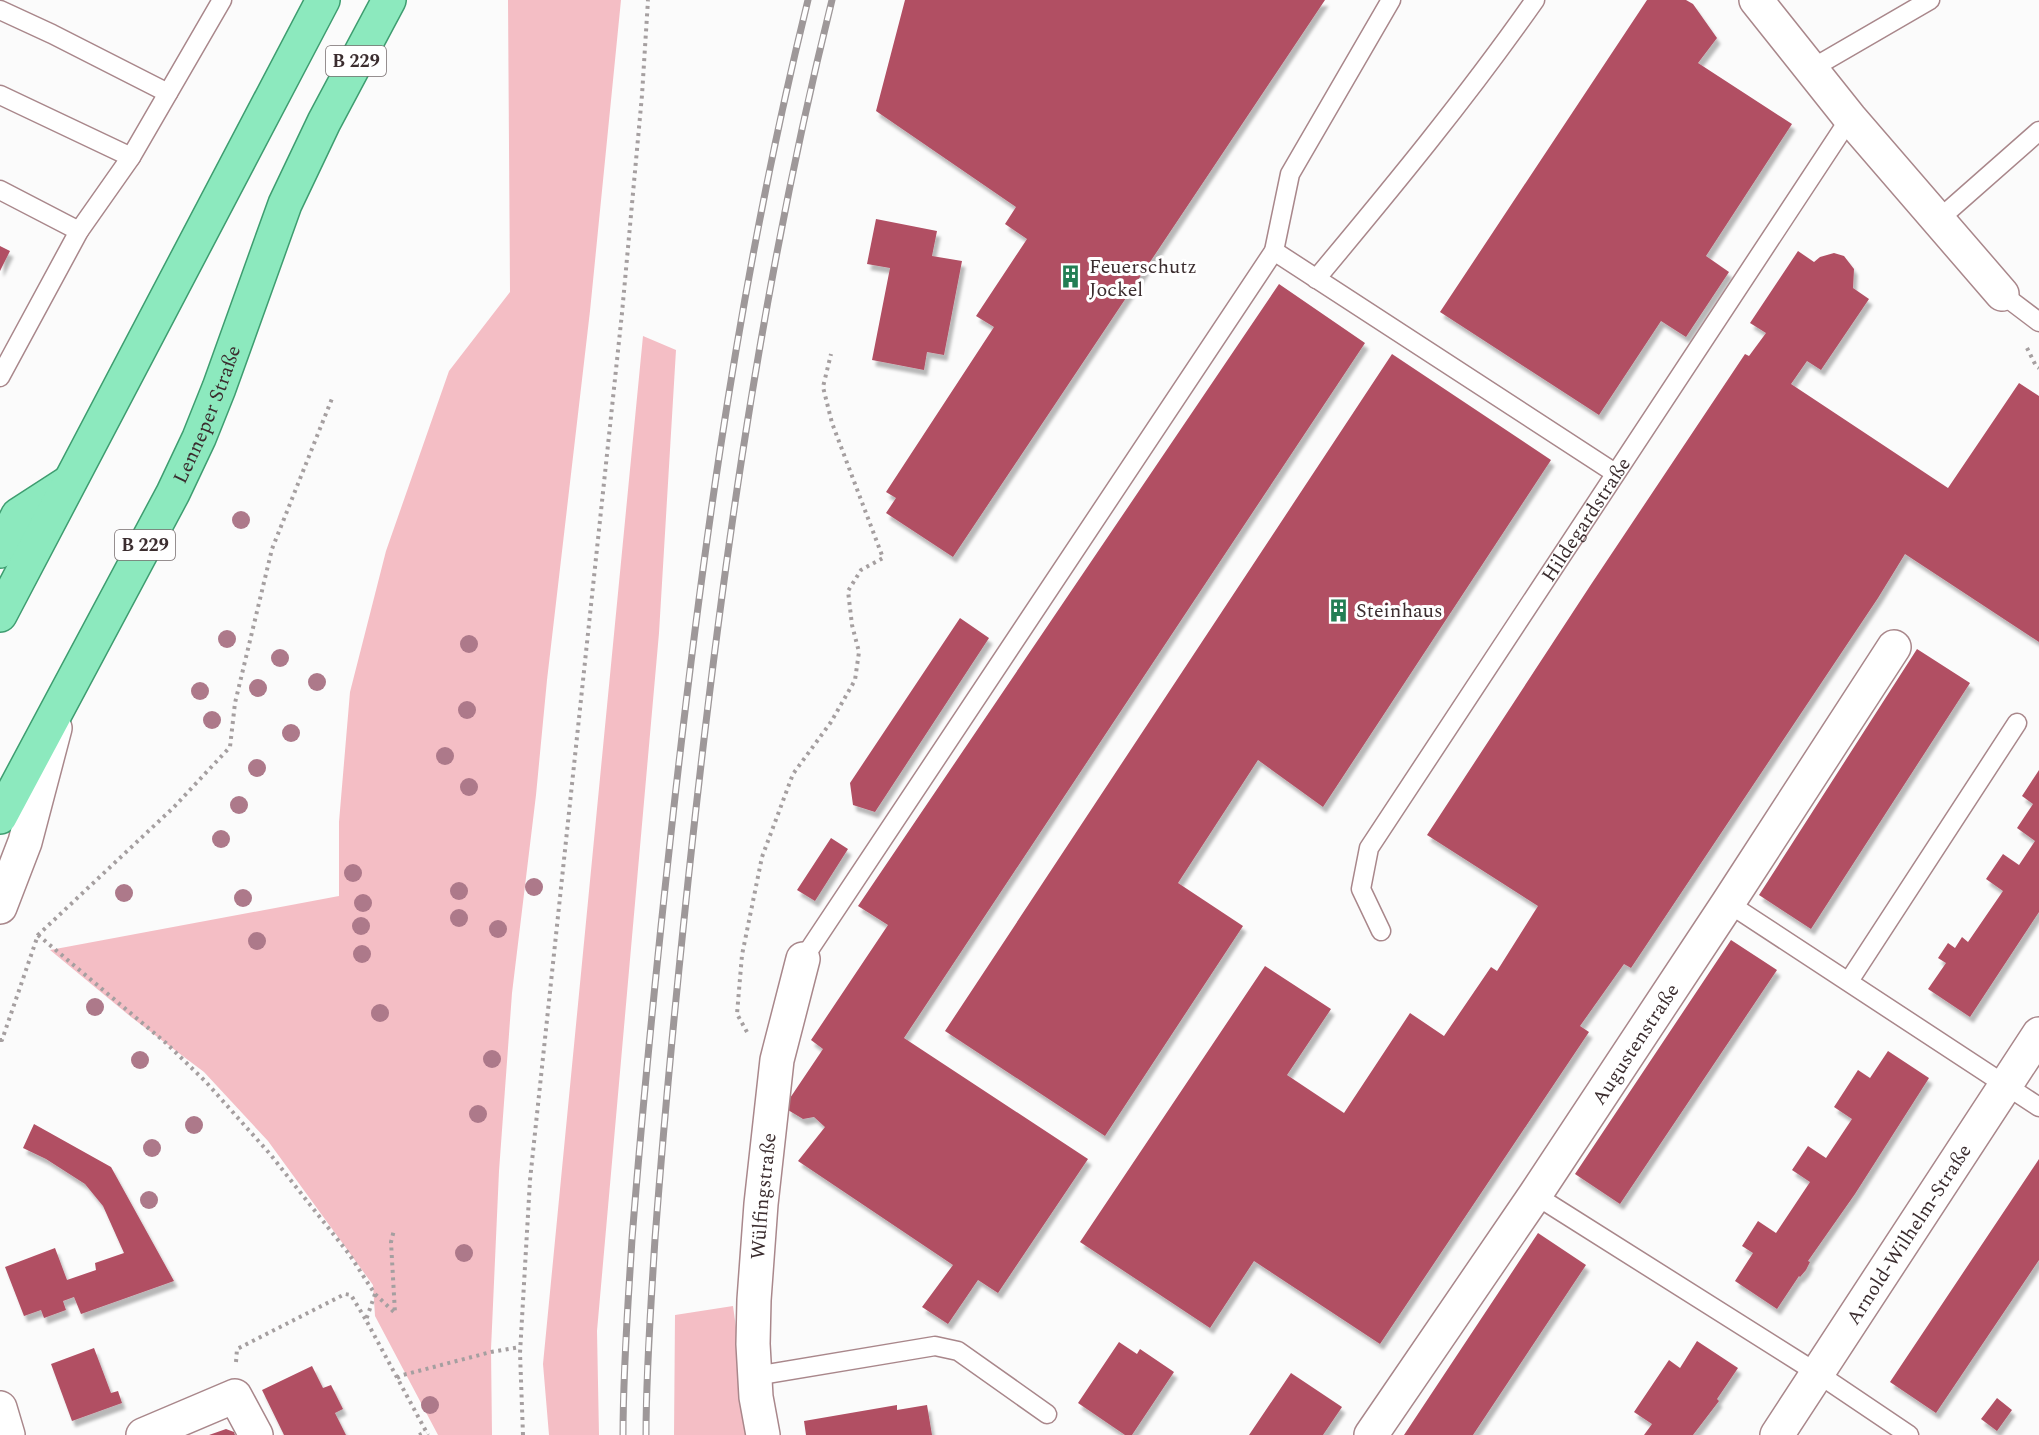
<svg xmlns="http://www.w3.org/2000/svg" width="2039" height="1435" viewBox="0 0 2039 1435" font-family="Spectral,serif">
  <defs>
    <filter id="shadow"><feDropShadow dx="3.5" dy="6" stdDeviation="1.5" flood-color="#0004"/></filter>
  </defs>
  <rect width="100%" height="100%" fill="#fbfbfb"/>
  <path fill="#f4bec5" d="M508,0H621L590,311L547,680L536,795L512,993L499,1171L491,1349L492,1435H438L375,1316L373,1285L268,1141L204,1072L131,1017L50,950L339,896V822L350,692L386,551L449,371L510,292Z
    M643,336L676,350L659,633L597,1331L599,1435H549L543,1364Z
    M733,1306L751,1435H674L675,1315Z"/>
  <path fill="#b14f64" filter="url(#shadow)" d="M905,0H1325L953,557L886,513L896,498L886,492L994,327L976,316L1027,239L1005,224L1016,207L876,111Z
    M1647,0H1686L1693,4L1717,38L1698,63L1792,124L1706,256L1729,272L1686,337L1661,321L1599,415L1440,312Z
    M876,219L937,231L932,256L962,261L944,355L927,352L924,370L872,360L890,268L867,264Z
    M0,246L10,251L0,271Z
    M1798,251L1814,262L1820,257L1834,253L1844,256L1854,269L1853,288L1869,299L1821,370L1807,361L1791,384L1948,488L2019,383L2039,396V642L1905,554L1878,598L1631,968L1624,964L1580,1026L1589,1032L1380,1344L1254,1261L1210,1328L1080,1242L1265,966L1331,1009L1287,1075L1344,1113L1410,1013L1444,1036L1491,967L1497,971L1538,906L1427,835L1590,586L1745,354L1749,356L1766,333L1750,323Z
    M1279,284L1365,343L904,1038L1088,1159L998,1293L978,1280L948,1324L922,1307L953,1265L798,1161L825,1127L814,1117L803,1119L788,1110V1101L823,1049L811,1040L888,925L858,906Z
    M1392,354L1551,460L1323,807L1258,760L1178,883L1243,926L1105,1136L945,1031Z
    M960,618L989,638L875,812L853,805L850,783Z
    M1917,649L1970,683L1811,929L1759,895Z
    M2039,770V912L1970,1017L1928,989L1946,963L1938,958L1948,943L1955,948L1962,937L1968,942L2003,891L1986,879L2003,854L2019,865L2035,841L2017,828L2033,804L2022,796Z
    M831,838L848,849L815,901L797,890Z
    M1731,940L1777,970L1620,1204L1575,1174Z
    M1888,1051L1929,1078L1855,1194L1808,1261L1810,1262L1806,1270L1800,1277L1799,1276L1777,1309L1735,1281L1753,1253L1742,1246L1758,1221L1776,1233L1810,1182L1792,1170L1808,1146L1826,1158L1852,1119L1834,1107L1858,1070L1870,1078Z
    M34,1124L111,1167L174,1281L81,1314L74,1297L63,1301L66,1310L44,1318L41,1310L24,1316L5,1267L55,1248L67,1280L96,1270L95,1263L124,1253L103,1206L85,1184L46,1159L23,1148Z
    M2039,1159V1260L1936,1413L1890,1382Z
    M1538,1233L1586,1265L1473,1435H1404Z
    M1697,1341L1738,1368L1717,1399L1719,1401L1693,1435H1644L1652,1424L1634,1412L1669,1360L1680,1368Z
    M1119,1342L1137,1354L1140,1349L1174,1372L1132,1435H1125L1078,1403Z
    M94,1348L111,1393L118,1391L122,1403L72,1421L51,1364Z
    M312,1366L323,1388L331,1385L343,1409L335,1413L346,1435H284L262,1390Z
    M1291,1373L1342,1407L1323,1435H1249Z
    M1997,1398L2012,1410L1997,1431L1981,1419Z
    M897,1405V1410L927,1405L932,1435H806L804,1421Z
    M226,1429L234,1432L235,1435H209Z"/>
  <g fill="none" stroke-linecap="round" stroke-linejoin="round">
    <defs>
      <g id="lane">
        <path d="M0,10L52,34L168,93"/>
        <path d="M1811,69L1930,0"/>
        <path d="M0,95L131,157"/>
        <path d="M0,190L79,231"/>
        <path d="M1938,220L2039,131"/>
        <path d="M1274,251L1615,473"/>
        <path d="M1316,279C1392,188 1467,97 1535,0"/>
        <path d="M2002,294L2039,322"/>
        <path d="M0,377L79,231L131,157L222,0"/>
        <path d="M1728,903L2039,1107"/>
        <path id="s1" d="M1381,931L1361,889L1369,848L1850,118"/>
        <path d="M803,959L1274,251L1290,174L1391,0"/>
        <path d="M1849,981L2017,723"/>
        <path d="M1535,1195L1817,1373L1909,1435"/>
        <path d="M755,1376L935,1346L958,1351L1047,1414"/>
      </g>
      <g id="street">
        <path d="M1756,0L1850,118L2002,294"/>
        <path d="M143,1435L235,1396L256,1435"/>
        <path id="s2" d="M763,1435L756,1397L753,1344L754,1300L761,1204L777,1060L803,959"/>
        <path id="s3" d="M1371,1435L1535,1195L1728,903L1894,647"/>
        <path id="s4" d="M1777,1435L2039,1034"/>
      </g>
      <path id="secondary" d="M0,907L25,842L55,728
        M0,1408L8,1435"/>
      <g id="primary">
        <path d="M0,551L18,515L69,482"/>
        <path d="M0,615L323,0"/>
        <path id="s5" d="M0,817L173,493L199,438L219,388L285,204L324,122L389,0"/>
      </g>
    </defs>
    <use href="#lane" stroke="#a9878b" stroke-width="21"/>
    <use href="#street" stroke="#a9878b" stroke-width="36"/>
    <use href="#secondary" stroke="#a9878b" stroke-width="36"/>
    <use href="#primary" stroke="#3e9d70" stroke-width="36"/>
    <path stroke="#a59fa0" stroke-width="4" stroke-dasharray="3 4.5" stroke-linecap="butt" d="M2027,348L2036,366L2039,368
      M38,935L166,1043L206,1082L270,1154L349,1254L375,1294L395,1313L391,1242L394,1230
      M747,1032L737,1014L742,955L762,857L793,774L831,722L855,680L859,652L852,625L848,591L861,570L883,558L832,423L823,387L831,354
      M0,1040H2L38,935L174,807L230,747L235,703L272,549L333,396
      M375,1294L366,1320L428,1435
      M236,1362L237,1349L345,1294L351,1295L366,1320
      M397,1378L403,1375L491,1352L520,1347
      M419,1435L426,1432
      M523,1435L520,1353L530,1180L622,313L642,95L648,0"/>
    <use href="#lane" stroke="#fff" stroke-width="18"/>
    <use href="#street" stroke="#fff" stroke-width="33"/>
    <use href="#secondary" stroke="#fff" stroke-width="33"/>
    <use href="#primary" stroke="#8ce9be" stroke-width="33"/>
    <defs>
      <path id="rail" d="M623,1435C623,1369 628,1304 632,1239C641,1125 652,1011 664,898C696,596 735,295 808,0
        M646,1435C646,1370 651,1304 655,1239C663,1132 673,1026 684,920C716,611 757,302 832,0"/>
    </defs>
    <use href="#rail" stroke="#9e9899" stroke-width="7"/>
    <use href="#rail" stroke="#fff" stroke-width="4.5" stroke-dasharray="14" stroke-linecap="butt"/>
  </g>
  <g fill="#ad798a">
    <circle cx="241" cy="520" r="9"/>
    <circle cx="227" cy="639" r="9"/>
    <circle cx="469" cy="644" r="9"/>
    <circle cx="280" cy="658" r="9"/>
    <circle cx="317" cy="682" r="9"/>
    <circle cx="258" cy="688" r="9"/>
    <circle cx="200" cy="691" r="9"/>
    <circle cx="467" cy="710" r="9"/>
    <circle cx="212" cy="720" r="9"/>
    <circle cx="291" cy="733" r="9"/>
    <circle cx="445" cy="756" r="9"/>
    <circle cx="257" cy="768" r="9"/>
    <circle cx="469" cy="787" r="9"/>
    <circle cx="239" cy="805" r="9"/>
    <circle cx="221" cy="839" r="9"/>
    <circle cx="353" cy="873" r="9"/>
    <circle cx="534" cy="887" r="9"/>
    <circle cx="459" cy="891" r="9"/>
    <circle cx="124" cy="893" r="9"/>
    <circle cx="243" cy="898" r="9"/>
    <circle cx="363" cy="903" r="9"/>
    <circle cx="459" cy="918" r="9"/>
    <circle cx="361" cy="926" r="9"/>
    <circle cx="498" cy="929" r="9"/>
    <circle cx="257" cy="941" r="9"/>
    <circle cx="362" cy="954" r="9"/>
    <circle cx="95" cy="1007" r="9"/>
    <circle cx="380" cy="1013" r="9"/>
    <circle cx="492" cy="1059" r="9"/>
    <circle cx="140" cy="1060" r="9"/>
    <circle cx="478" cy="1114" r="9"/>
    <circle cx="194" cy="1125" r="9"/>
    <circle cx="152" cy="1148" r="9"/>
    <circle cx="149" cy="1200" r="9"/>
    <circle cx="464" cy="1253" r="9"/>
    <circle cx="430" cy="1405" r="9"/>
  </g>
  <defs>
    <symbol id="building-bare" viewBox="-9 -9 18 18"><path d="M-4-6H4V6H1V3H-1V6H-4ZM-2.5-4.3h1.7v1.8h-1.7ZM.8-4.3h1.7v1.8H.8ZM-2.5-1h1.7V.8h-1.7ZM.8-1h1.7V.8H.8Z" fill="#237e54" stroke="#fff" stroke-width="2.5" paint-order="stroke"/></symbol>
  </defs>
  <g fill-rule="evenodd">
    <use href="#building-bare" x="1054" y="260" width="33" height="33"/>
    <use href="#building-bare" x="1322" y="594" width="33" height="33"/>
  </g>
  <g text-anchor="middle" stroke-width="6" stroke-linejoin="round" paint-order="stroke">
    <g fill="#fff" stroke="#766c6d" stroke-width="1.5">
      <rect x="326" y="46" width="60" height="30" rx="4.5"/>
      <rect x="115" y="530" width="60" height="30" rx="4.5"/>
    </g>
    <g font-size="18" font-weight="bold" fill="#3b2d2f">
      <text x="356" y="67">B 229</text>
      <text x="145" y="551">B 229</text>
    </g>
    <g font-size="20" fill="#3b2d2f" stroke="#fff" text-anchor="start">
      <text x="1089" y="273">Feuerschutz<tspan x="1089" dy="23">Jockel</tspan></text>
      <text x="1356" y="617">Steinhaus</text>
    </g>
    <g font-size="20" fill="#3b2d2f" stroke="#fff">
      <text dy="7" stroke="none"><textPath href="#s5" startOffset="453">Lenneper Straße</textPath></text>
      <text dy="7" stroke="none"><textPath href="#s1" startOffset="482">Hildegardstraße</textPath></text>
      <text dy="7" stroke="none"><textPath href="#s3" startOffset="472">Augustenstraße</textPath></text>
      <text dy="7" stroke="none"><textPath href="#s2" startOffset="240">Wülfingstraße</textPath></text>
      <text dy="7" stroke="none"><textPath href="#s4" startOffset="240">Arnold-Wilhelm-Straße</textPath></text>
    </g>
  </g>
</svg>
